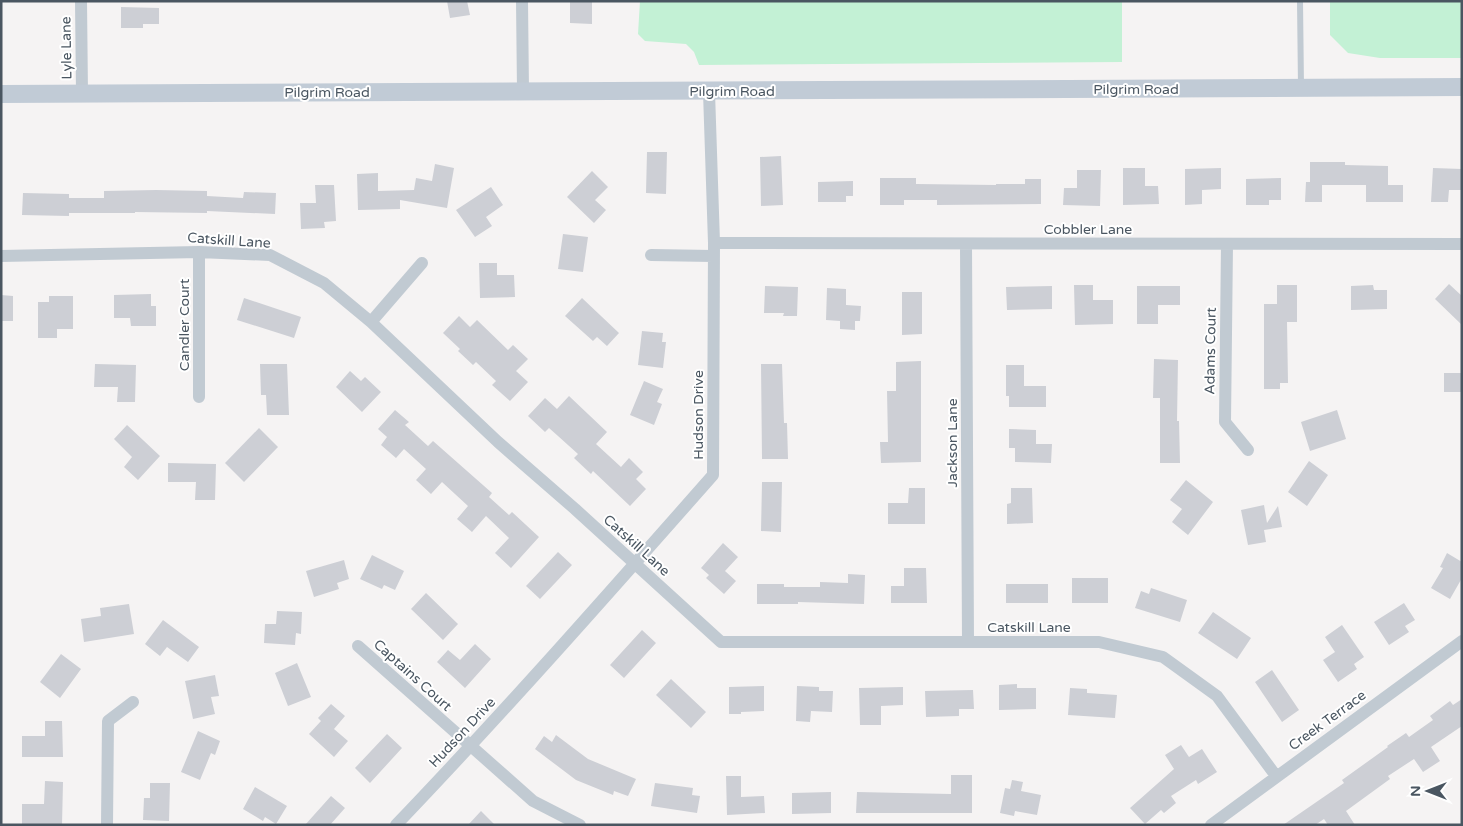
<svg xmlns="http://www.w3.org/2000/svg" width="1463" height="826" viewBox="0 0 1463 826" font-family="'Varela Round',sans-serif">
  <rect width="100%" height="100%" fill="#f5f3f3"/>
  <path fill="#c3f1d5" d="M640,1H1122V62L699,65L694,52L686,44L645,41L638,34Z
    M1330,1H1462V58H1380L1348,53L1330,35Z"/>
  <path fill="#cdcfd5" d="M447,1H467L470,15L450,18Z
    M570,1H592V24L570,23Z
    M121,7L159,8V24H143V28H121Z
    M647,152H667L666,194L646,193Z
    M781,156L783,205L761,206L760,157Z
    M1310,162H1345V165L1388,166V185H1403V202H1366V185H1322V202H1305L1306,182H1310Z
    M435,164L454,168L447,208L400,200V209L358,210L357,174L378,173V191L414,190L416,178L432,181Z
    M1123,168H1145V186H1158L1159,204L1123,205Z
    M1221,168V189L1202,190V204L1185,205V169Z
    M1433,168L1462,169V190H1449L1448,202H1431Z
    M1077,170H1101L1100,206L1063,205L1064,188H1077Z
    M592,171L608,187L595,200L606,210L594,223L567,197Z
    M880,178H916V184L996,185V184H1025V179H1041V204L937,205V200H904V205H880Z
    M1281,178V200H1269V205H1246V179Z
    M853,181V196H846V202H818V182Z
    M315,185H334L336,221L324,222L325,228L301,229L300,203H316Z
    M491,187L503,205L486,217L492,226L475,237L456,210Z
    M156,190L207,191V196L243,198L244,192L276,193L275,214L207,211V213L135,212V213H69V216L22,215L23,193L69,194V198H104V191Z
    M563,234L588,237L583,272L558,269Z
    M479,263H497V275H514L515,297L480,298Z
    M1449,284L1462,296V325L1435,299Z
    M1074,285H1093V300H1113V324L1075,325Z
    M1277,285H1297V322H1287L1288,383H1280V389H1264V304H1277Z
    M1373,285L1374,290H1387V309L1351,310V286Z
    M765,286L798,287L797,316H783L784,313H764Z
    M1052,286V309L1007,310L1006,287Z
    M1137,286H1180V305H1158V324H1137Z
    M827,288L846,289V305L861,306L860,321H855V330L840,329V321L826,320Z
    M902,292H922V334L902,335Z
    M151,294V306H156V326H131L130,318H114V295Z
    M1,295L13,296V321H1Z
    M49,296H73V329H57V338H38V302H49Z
    M244,298L301,317L294,338L237,320Z
    M582,298L619,333L607,346L597,337L593,341L565,316Z
    M459,316L470,327L477,320L508,350L513,345L528,359L516,371L528,382L510,401L492,385L496,381L476,362L473,365L458,351L460,349L443,333Z
    M642,331L663,333L662,342H666L663,368L638,365Z
    M1154,359L1178,360L1177,421H1179L1180,463H1160V398H1153Z
    M921,361V462L881,463L880,442H888L887,391H896V362Z
    M95,364L136,365L135,402H117L118,387H94Z
    M260,364H287L289,415H267L266,395H261Z
    M761,364H782L784,423H787L788,459H762Z
    M1006,365H1024V386H1046V407H1009V396H1006Z
    M350,371L361,381L365,377L381,392L362,412L336,387Z
    M1444,373H1462V392H1444Z
    M644,381L663,389L657,402L662,404L654,425L630,415Z
    M569,396L607,432L596,444L621,467L629,458L643,472L636,479L646,489L630,506L593,471L591,474L574,458L578,454L558,436L549,428L545,432L528,416L545,398L557,409Z
    M395,410L409,422L405,425L428,446L433,441L492,493L489,497L509,515L512,512L539,537L511,568L495,553L509,538L486,516L472,532L457,519L468,506L442,482L431,494L416,480L426,469L404,449L396,458L381,445L387,437L378,429Z
    M1337,410L1346,439L1310,451L1301,422Z
    M127,425L160,456L138,480L124,467L132,457L114,439Z
    M259,428L278,447L244,482L225,463Z
    M1009,429L1036,430V444H1052L1051,463L1015,462V448H1009Z
    M1309,461L1328,475L1307,506L1288,492Z
    M168,463L216,464L215,500H195L196,482H168Z
    M1186,480L1213,502L1188,535L1172,522L1182,509L1170,500Z
    M762,482H782L781,532L761,531Z
    M909,488H925V524H888V503H908Z
    M1011,488H1032L1033,523L1007,524V504L1011,503Z
    M1264,505L1267,523L1278,506L1282,527L1264,530L1266,542L1248,545L1241,510Z
    M723,543L738,557L725,571L736,581L724,594L706,578L709,575L701,568Z
    M558,552L572,565L540,599L526,586Z
    M1447,553L1462,562V578L1450,599L1431,588L1443,568L1440,567Z
    M372,555L404,571L395,590L384,585L382,589L360,579Z
    M344,560L349,579L337,583L339,589L314,597L306,571Z
    M904,568H926L927,603H891V586H904Z
    M848,574L865,575L864,604L798,602V604H757V584H784V587H820V582L848,583Z
    M1072,578H1108V603H1072Z
    M1006,584H1048V603H1006Z
    M1151,588L1187,600L1180,622L1135,608L1141,591L1149,594Z
    M426,593L458,624L443,640L411,609Z
    M1404,603L1415,620L1405,626L1409,632L1389,645L1374,622Z
    M129,604L134,634L84,642L81,619L101,616L100,608Z
    M277,611L302,612L301,634L296,633L295,645L264,643L265,624H276Z
    M1213,612L1251,638L1237,659L1198,633Z
    M163,620L199,647L188,662L167,647L160,656L145,644Z
    M1342,625L1364,657L1354,664L1357,669L1338,682L1323,660L1335,652L1325,637Z
    M642,630L656,643L624,678L610,665Z
    M475,644L491,659L465,688L437,662L448,650L460,660Z
    M61,654L81,669L60,698L40,682Z
    M297,663L311,697L288,706L275,673Z
    M1272,670L1299,710L1282,722L1255,682Z
    M215,675L219,696L211,697L215,714L193,719L185,681Z
    M671,679L706,712L691,728L656,695Z
    M1017,684V688H1036V709L999,710V685Z
    M764,686V711L741,712V714H729V687Z
    M797,686L819,687V691H833L832,712L811,711L810,722L796,721Z
    M903,687V705L881,706V725H860L859,688Z
    M1070,688L1087,689V693L1117,695L1115,718L1068,715Z
    M973,690L974,709H959V716L926,717L925,691Z
    M1462,699V726L1431,747L1440,761L1423,772L1414,759L1388,776L1390,779L1346,811L1355,825H1328L1324,819L1315,825H1283L1344,783L1342,780L1388,747L1387,746L1406,733L1409,737L1433,720L1430,716L1450,701L1453,705Z
    M331,704L345,716L334,729L348,741L334,757L309,734L321,721L318,718Z
    M45,721H62L63,757H22V736H45Z
    M198,731L220,741L215,755L211,753L200,780L181,772Z
    M387,734L402,748L370,783L355,768Z
    M556,735L588,759L636,779L628,796L614,791L613,795L576,780L535,749L544,736L552,742Z
    M1181,745L1189,757L1202,749L1217,772L1198,784L1196,780L1171,796L1176,803L1164,813L1161,810L1145,824L1130,808L1174,769L1165,755Z
    M951,775H972V813H856L857,792L951,794Z
    M726,776H741V797L764,796L765,813L727,815Z
    M1012,780L1023,782L1021,791L1041,795L1037,815L1015,811L1014,816L1000,813L1005,788L1010,789Z
    M45,781L63,782L62,825H22V804H44Z
    M150,783H170L169,821L143,820L144,798H150Z
    M655,783L693,788L692,795L700,796L697,813L651,806Z
    M255,787L287,806L276,824L265,817L263,821L243,809Z
    M831,792V813L792,814V793Z
    M331,796L345,808L330,825H305Z
    M481,811L495,825H468Z"/>
  <g fill="none" stroke-linecap="round" stroke-linejoin="round">
    <path stroke="#c1cad2" stroke-width="6" d="M1300,1L1301,87"/>
    <path stroke="#c1cad2" stroke-width="12" d="M81,1L82,94
      M522,1L523,91
      M714,243L1462,244
      M966,244L968,642
      M1227,244L1225,422L1248,450
      M199,252V397
      M651,255L713,256
      M1,256L199,252L270,255L324,283L371,322L498,442L575,509L721,642H1099L1163,657L1217,696L1276,776
      M371,322L422,263
      M358,646L533,801L580,825
      M107,825L108,721L133,702
      M396,825C505,711 609,593 713,475L714,243L709,92
      M1211,825L1462,641"/>
    <path stroke="#c1cbd6" stroke-width="18" d="M1,94L1462,87"/>
  </g>
  <g text-anchor="middle" stroke-width="4" stroke-linejoin="round" paint-order="stroke">
    <g font-size="14" fill="#4a5661" stroke="#fff">
      <text transform="translate(66 48) rotate(-91)" y="5">Lyle Lane</text>
      <text x="1136" y="94">Pilgrim Road</text>
      <text x="732" y="96">Pilgrim Road</text>
      <text x="327" y="97">Pilgrim Road</text>
      <text x="1088" y="234">Cobbler Lane</text>
      <text transform="translate(229 240) rotate(4)" y="5">Catskill Lane</text>
      <text transform="translate(184 325) rotate(-90)" y="5">Candler Court</text>
      <text transform="translate(1210 351) rotate(-89)" y="5">Adams Court</text>
      <text transform="translate(698 415) rotate(-90)" y="5">Hudson Drive</text>
      <text transform="translate(952 443) rotate(-90)" y="5">Jackson Lane</text>
      <text transform="translate(637 545) rotate(42)" y="5">Catskill Lane</text>
      <text x="1029" y="632">Catskill Lane</text>
      <text transform="translate(413 675) rotate(42)" y="5">Captains Court</text>
      <text transform="translate(1327 720) rotate(-36)" y="5">Creek Terrace</text>
      <text transform="translate(462 732) rotate(-47)" y="5">Hudson Drive</text>
    </g>
  </g>
  <rect width="1463" height="826" fill="none" stroke="#4a5661" stroke-width="5"/>
  <g transform="translate(1428 791) rotate(270)" stroke="#ffffff" stroke-width="4" paint-order="stroke">
  <path d="M0-4L9 19L0 12L-9 19Z" fill="#4a5661"/>
  <text y="-8" font-size="14" font-weight="bold" text-anchor="middle" fill="#4a5661">N</text>
  </g>
</svg>
